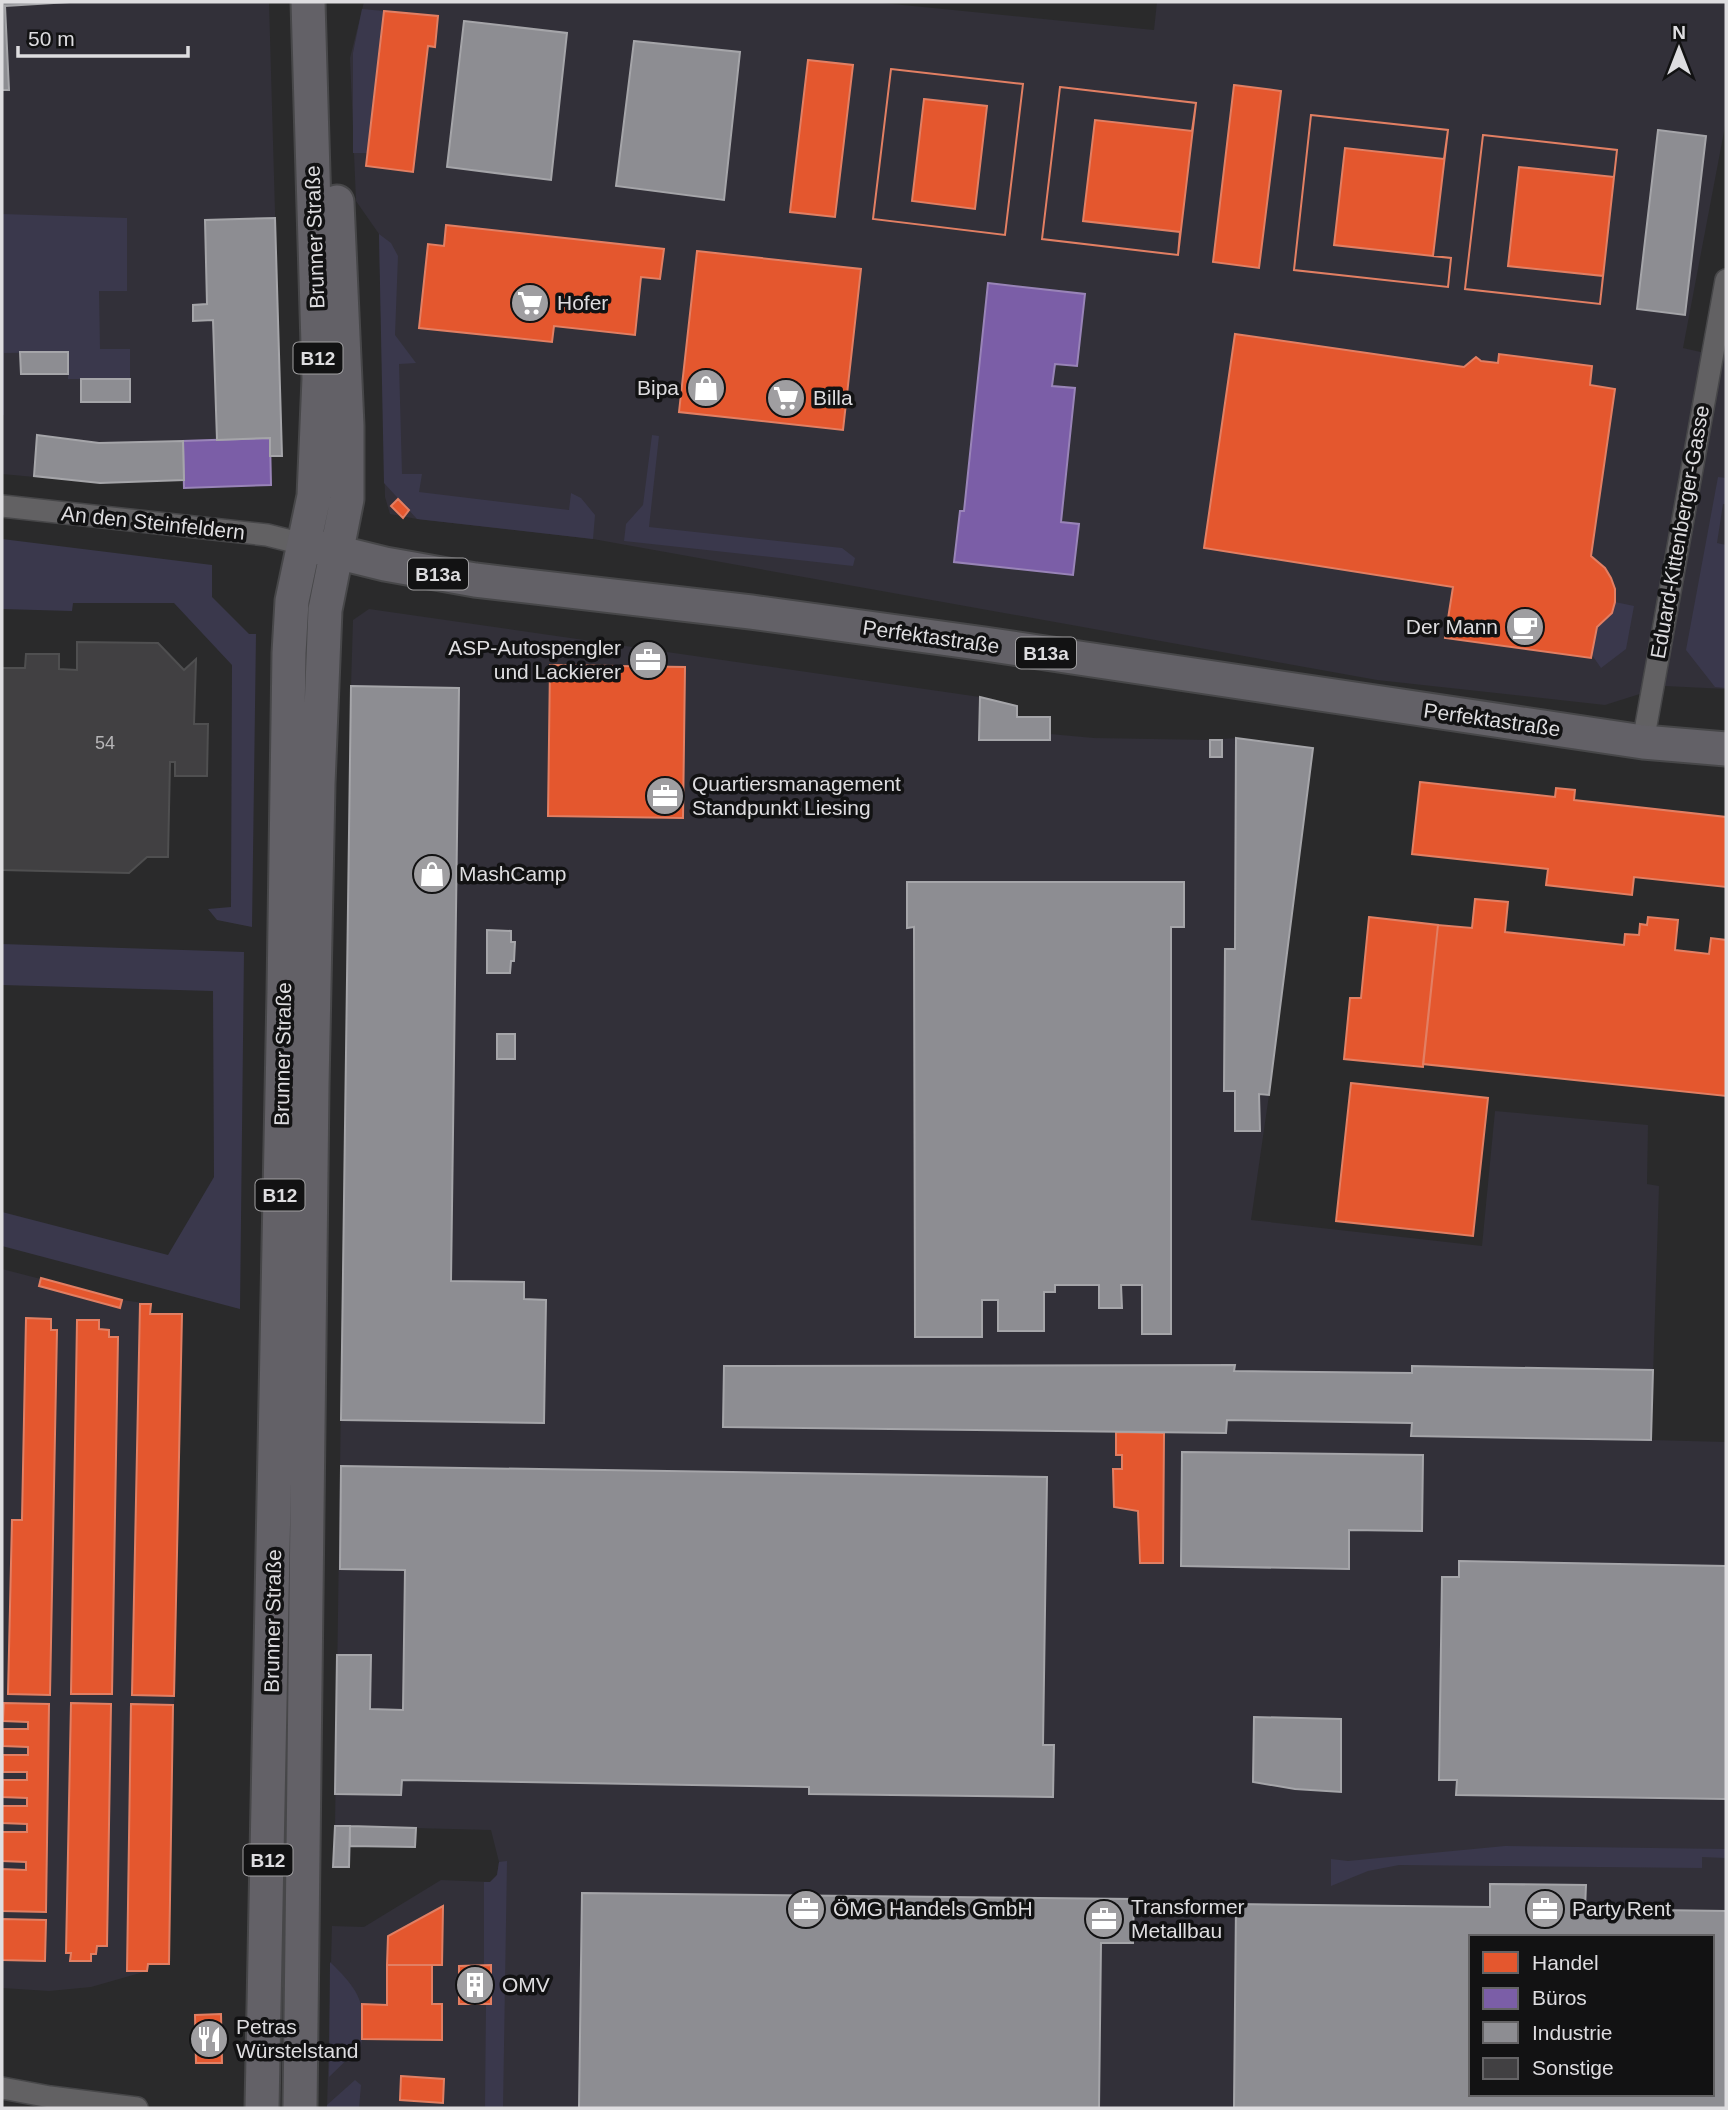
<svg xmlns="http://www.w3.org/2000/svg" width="1728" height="2110" viewBox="0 0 1728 2110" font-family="Arial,sans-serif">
  <rect width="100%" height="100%" fill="#2a2a2b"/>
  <path fill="#323039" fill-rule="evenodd" d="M2,2H269L282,456L270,457L271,485L184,488L183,480L100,483L2,474Z
    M364,2H873L1154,30L1157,2H1726V121L1683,348L1718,356L1726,311V689L1665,686L1605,705L1377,680L593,539L417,519L390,514L385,497L379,234L356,201L350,58Z
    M369,609L980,697L1017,706V717H1050V734L1094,738L1210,740L1236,738L1313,748L1269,1095L1251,1220L1482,1246L1495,1111L1648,1125L1647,1184L1659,1186L1651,1440L1726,1442V2108H327L332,1926L364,1927L441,1880L490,1882L497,1875L499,1862L491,1830L335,1826L351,686L353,620ZM1471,1937H1712V2094H1471Z
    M2,1269L122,1300L151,1304V1314H182L169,1964H148L147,1971L91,1987L49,1991L2,1988Z"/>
  <path fill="#3a384c" d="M362,9L384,11L367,153H353V53Z
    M2,214L127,218V291H99L100,349H130V379H68V352L4,353V415H2Z
    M379,234L391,243L398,256L395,335L416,363L399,364L402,474H422L419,492L569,510L571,493L581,498L595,515L593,539L417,519L384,483Z
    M652,435L659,436L649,527L842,548L855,558L853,566L624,541L626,524L643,505Z
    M1718,477L1726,478V504H1723L1717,543L1726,545V688L1715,687L1686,650Z
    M2,539L212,565V597L249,634H256L252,927L217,920L208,909L231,907L232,665L174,603H73L72,611L2,609Z
    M1615,602L1634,606L1626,649L1601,668L1592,655L1597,627L1612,613Z
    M2,944L244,952L240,1309L2,1246V1212L168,1255L214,1177L213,991L2,985Z
    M1505,1846L1726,1849V1858L1702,1857V1868L1399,1865L1368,1871L1331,1886V1859L1348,1861Z
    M507,1861L503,2108H485L486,2004L491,2003V1966L484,1965V1882H490L497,1875L499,1862Z
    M330,1962C359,1990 368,2004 361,2046L329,2077Z
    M355,2080L361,2085L359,2108H327V2105Z"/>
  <path fill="#e4572e" stroke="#e27f63" stroke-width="2" fill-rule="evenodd" d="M384,11L438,16L435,47L428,46L413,172L366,166Z
    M808,60L853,65L835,217L790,212Z
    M891,69L1023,84L1005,235L873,219ZM924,99L987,106L975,209L912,201Z
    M891,69L1023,84L1005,235L873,219Z
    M1234,85L1281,91L1259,268L1213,262Z
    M1060,87L1196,103L1178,255L1042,239Z
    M1060,87L1196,103L1192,131L1095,120L1083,221L1180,232L1178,255L1042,239Z
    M1311,115L1448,130L1433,256L1451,258L1448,287L1294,270Z
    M1311,115L1448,130L1444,159L1345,148L1334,245L1451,258L1448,287L1294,270Z
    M1483,135L1617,150L1600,304L1465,289Z
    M1483,135L1617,150L1614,177L1519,167L1508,266L1603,276L1600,304L1465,289Z
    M446,225L664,249L660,279L641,277L635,335L554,326L552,342L419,328L428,244L444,246Z
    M697,251L861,269L843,430L679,412Z
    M1235,334L1464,367L1476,357L1481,361L1498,363L1499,354L1592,366L1590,385L1615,389L1591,556L1605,568L1611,578L1615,589V602L1612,613L1597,627L1591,658L1445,638L1453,587L1204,548Z
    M398,499L409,510L403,518L391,506Z
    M550,665L685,667L683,818L548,816Z
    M1420,782L1555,797L1556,788L1575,790L1574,800L1726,817V887L1634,877L1632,895L1546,885L1548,869L1412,854Z
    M1475,899L1508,902L1505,932L1624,945L1625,934L1639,935L1640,924L1647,925L1648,917L1678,920L1675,950L1709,954L1711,938L1726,940V1096L1423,1064L1438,925L1472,928Z
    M1369,917L1438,925L1423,1067L1344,1059L1350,998H1361Z
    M1351,1083L1488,1098L1473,1236L1336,1221Z
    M41,1278L122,1300L120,1308L39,1286Z
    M140,1304H151L150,1314H182L174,1696L132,1695Z
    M26,1318L51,1319V1330H57L50,1695L8,1694L12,1520H22Z
    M77,1320H99V1329L109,1330V1337H118L112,1694H71Z
    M1116,1432L1164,1433L1163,1563H1140L1138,1511L1114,1507L1113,1469H1122V1455H1116Z
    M4,1703L49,1704L46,1912L2,1911V1869L26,1870V1862L2,1861V1832H27V1824L2,1823V1806H27V1798L2,1797L3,1780H27V1772H3V1755H28V1747L3,1746V1729H28V1722L3,1721Z
    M71,1703L111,1704L107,1946H97L96,1954H91V1961H70L71,1953H66Z
    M131,1704L173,1705L169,1964H148L147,1971H127Z
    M443,1906L442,1965H387L388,1936Z
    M2,1919L46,1920L45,1961L2,1960Z
    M387,1965H432V2004H442V2040L362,2039V2004L387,2005Z
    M491,1965V2004H459V1966Z
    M221,2014L222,2063H196L195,2015Z
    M401,2076L444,2079L443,2103L400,2100Z"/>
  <path fill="#7b5ea7" stroke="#9984b8" stroke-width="2" d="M988,283L1085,294L1077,366L1055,364L1052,386L1075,388L1061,522L1079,524L1073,575L954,562L960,511H964Z
    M270,438L271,485L184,488L183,441Z"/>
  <path fill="#8d8d92" stroke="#a5a5a9" stroke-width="2" fill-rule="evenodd" d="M2,2H70L5,6L9,90H2Z
    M464,21L567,33L551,180L447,167Z
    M634,41L740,52L724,200L616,186Z
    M1658,130L1706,136L1685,315L1637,309Z
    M275,218L282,456H270V438L217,440L213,320L193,321V305L207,304L205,220Z
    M20,352H68V374H21Z
    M81,379H130V402H81Z
    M37,435L99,443L183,441L184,480L100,483L34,476Z
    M351,686L459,688L451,1281L524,1282V1299L546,1300L544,1423L341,1420Z
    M980,697L1017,706V717H1050V740H979Z
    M1236,738L1313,748L1269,1095L1259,1094L1260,1131H1235V1091H1224L1225,949H1235Z
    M1210,740H1222V757H1210Z
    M907,882H1184V927H1171V1334H1142V1285H1121L1122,1308H1099V1285H1055V1292H1044V1331H998V1300H982V1337H915L914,927L907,928Z
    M487,930L511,931V942H515L514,961H511L510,973H487Z
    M497,1034H515V1059H497Z
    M1235,1365L1234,1371L1412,1373V1366L1653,1370L1651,1440L1411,1436L1412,1423L1227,1420L1226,1433L723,1427L724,1366Z
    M1182,1452L1423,1455L1422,1531L1349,1530V1569L1181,1566Z
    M341,1466L1047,1477L1043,1745H1054L1053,1797L809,1794V1787L402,1780L401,1795L335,1794L337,1655H371L370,1709L403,1710L405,1570L340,1569Z
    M1459,1561L1726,1566V1799L1456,1795L1457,1780H1439L1442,1577H1459Z
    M1254,1717L1341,1719V1792L1295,1789L1253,1782Z
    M335,1826H350L349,1867H333Z
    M350,1826L416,1828L415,1847L350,1846Z
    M1490,1884L1586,1885L1585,1909L1726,1911V2108H1234L1236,1904L1490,1907ZM1471,1937H1712V2094H1471Z
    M582,1893L1134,1899L1133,1943H1101L1099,2108H579Z"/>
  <path fill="#414042" stroke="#4f4f50" stroke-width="2" d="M77,642L158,643L184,670L196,659L194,724H208L207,776H175V762H170L168,857H147L129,873L2,870V668H25L26,654H59V669L77,670Z"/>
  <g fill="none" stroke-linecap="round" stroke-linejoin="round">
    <defs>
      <path id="street" d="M2,506L267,535L303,544
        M1643,742L1726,280
        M2,2088L50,2097L137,2108"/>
      <path id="primary" d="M316,547L385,564L475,580L751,612L985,644L1643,742L1726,749
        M262,2108L284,992L289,653L292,601L314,496L319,379L308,2
        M300,2108L312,1086L318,784L325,610L347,499V426L337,202"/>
    </defs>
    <use href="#street" stroke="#474749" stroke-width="24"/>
    <use href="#primary" stroke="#474749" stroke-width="37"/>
    <use href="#street" stroke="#626163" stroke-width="21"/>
    <use href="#primary" stroke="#636167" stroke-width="33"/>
  </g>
  <defs>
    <symbol id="supermarket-disc" viewBox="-11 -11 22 22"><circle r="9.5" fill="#9f9ea1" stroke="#121213"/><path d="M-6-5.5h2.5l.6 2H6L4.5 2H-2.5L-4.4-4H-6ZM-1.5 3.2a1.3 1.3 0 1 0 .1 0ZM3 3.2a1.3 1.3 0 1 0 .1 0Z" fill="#fff"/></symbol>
    <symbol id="shop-disc" viewBox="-11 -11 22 22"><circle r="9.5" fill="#9f9ea1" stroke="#121213"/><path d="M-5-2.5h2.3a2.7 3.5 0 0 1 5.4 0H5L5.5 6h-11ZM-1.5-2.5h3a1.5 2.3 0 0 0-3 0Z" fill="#fff"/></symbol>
    <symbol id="cafe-disc" viewBox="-11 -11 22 22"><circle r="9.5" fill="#9f9ea1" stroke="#121213"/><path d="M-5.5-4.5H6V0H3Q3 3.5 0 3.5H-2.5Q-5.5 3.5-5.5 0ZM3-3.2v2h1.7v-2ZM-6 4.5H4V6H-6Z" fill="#fff"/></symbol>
    <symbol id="office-disc" viewBox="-11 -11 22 22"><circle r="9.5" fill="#9f9ea1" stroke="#121213"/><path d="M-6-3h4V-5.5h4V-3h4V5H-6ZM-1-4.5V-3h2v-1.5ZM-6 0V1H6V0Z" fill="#fff"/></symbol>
    <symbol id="building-disc" viewBox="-11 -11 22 22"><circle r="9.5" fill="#9f9ea1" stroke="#121213"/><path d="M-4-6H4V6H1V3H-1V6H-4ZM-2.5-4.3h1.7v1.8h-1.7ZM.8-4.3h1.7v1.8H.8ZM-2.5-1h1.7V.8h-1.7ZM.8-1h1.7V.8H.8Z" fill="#fff"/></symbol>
    <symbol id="restaurant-disc" viewBox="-11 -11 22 22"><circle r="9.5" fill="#9f9ea1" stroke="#121213"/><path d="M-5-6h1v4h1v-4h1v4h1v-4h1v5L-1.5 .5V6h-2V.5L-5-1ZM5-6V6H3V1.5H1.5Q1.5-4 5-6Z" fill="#fff"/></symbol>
  </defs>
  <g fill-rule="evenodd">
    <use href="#supermarket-disc" x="508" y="281" width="44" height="44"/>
    <use href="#shop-disc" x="684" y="366" width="44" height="44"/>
    <use href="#supermarket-disc" x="764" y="376" width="44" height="44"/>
    <use href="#cafe-disc" x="1503" y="605" width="44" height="44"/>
    <use href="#office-disc" x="626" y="638" width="44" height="44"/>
    <use href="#office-disc" x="643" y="774" width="44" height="44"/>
    <use href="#shop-disc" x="410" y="852" width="44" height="44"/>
    <use href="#office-disc" x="784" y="1887" width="44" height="44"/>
    <use href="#office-disc" x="1523" y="1887" width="44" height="44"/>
    <use href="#office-disc" x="1082" y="1897" width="44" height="44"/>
    <use href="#building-disc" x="453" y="1963" width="44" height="44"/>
    <use href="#restaurant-disc" x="187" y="2017" width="44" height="44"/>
  </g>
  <g text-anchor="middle" stroke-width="7" stroke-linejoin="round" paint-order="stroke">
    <g font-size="18" fill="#b7b6b8">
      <text x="105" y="749">54</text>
    </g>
    <g fill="#121213" stroke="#a1a0a2" stroke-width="2">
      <rect x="293.5" y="342.5" width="49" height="31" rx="5"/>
      <rect x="408" y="558.5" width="60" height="31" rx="5"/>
      <rect x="1016" y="637.5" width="60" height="31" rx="5"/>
      <rect x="255.5" y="1179.5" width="49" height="31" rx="5"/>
      <rect x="243.5" y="1844.5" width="49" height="31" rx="5"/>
    </g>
    <g font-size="19" font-weight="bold" fill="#dedde0">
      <text x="318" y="365">B12</text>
      <text x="438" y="581">B13a</text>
      <text x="1046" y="660">B13a</text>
      <text x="280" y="1202">B12</text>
      <text x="268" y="1867">B12</text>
    </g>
    <g font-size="21" fill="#dedde0" stroke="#121213">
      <text transform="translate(315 237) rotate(-92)" y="7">Brunner Straße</text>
      <text transform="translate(153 523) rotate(6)" y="7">An den Steinfeldern</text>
      <text transform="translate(1680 532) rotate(-80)" y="7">Eduard-Kittenberger-Gasse</text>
      <text transform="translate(931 637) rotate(8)" y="7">Perfektastraße</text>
      <text transform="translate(1492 720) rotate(8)" y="7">Perfektastraße</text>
      <text transform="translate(283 1054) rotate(-89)" y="7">Brunner Straße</text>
      <text transform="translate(273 1621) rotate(-89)" y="7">Brunner Straße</text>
    </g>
    <g font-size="21" fill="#dedde0" stroke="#121213" text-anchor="start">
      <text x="557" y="310">Hofer</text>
      <text x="679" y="395" text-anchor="end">Bipa</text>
      <text x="813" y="405">Billa</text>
      <text x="1498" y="634" text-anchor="end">Der Mann</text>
      <text x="621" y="655" text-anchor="end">ASP-Autospengler<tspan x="621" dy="24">und Lackierer</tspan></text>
      <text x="692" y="791">Quartiersmanagement<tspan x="692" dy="24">Standpunkt Liesing</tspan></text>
      <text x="459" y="881">MashCamp</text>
      <text x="1131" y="1914">Transformer<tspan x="1131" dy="24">Metallbau</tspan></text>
      <text x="833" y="1916">ÖMG Handels GmbH</text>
      <text x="1572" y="1916">Party Rent</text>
      <text x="502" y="1992">OMV</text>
      <text x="236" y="2034">Petras<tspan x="236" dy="24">Würstelstand</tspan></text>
    </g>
  </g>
  <rect width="1728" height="2110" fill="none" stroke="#dedde0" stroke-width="7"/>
  <rect x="1469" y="1935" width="245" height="161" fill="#121213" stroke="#646365" stroke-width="2"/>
  <rect x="1483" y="1952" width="35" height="21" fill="#e4572e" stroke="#646365" stroke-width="2"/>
  <text x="1532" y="1970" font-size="21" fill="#dedde0">Handel</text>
  <rect x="1483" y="1988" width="35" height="21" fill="#7b5ea7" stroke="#646365" stroke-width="2"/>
  <text x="1532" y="2005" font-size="21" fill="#dedde0">Büros</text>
  <rect x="1483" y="2022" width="35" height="21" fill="#8d8d92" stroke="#646365" stroke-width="2"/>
  <text x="1532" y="2040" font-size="21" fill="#dedde0">Industrie</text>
  <rect x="1483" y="2058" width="35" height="21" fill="#414042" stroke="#646365" stroke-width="2"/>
  <text x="1532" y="2075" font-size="21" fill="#dedde0">Sonstige</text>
  <g transform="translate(1679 49)" stroke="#121213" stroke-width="5" paint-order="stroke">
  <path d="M0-5L12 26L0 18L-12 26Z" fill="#dedde0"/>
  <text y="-10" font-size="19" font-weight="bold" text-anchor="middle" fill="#dedde0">N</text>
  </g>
  <path d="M18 46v10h170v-10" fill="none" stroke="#dedde0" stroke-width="3.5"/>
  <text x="28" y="46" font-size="21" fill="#dedde0" stroke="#121213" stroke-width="5" paint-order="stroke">50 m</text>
</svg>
